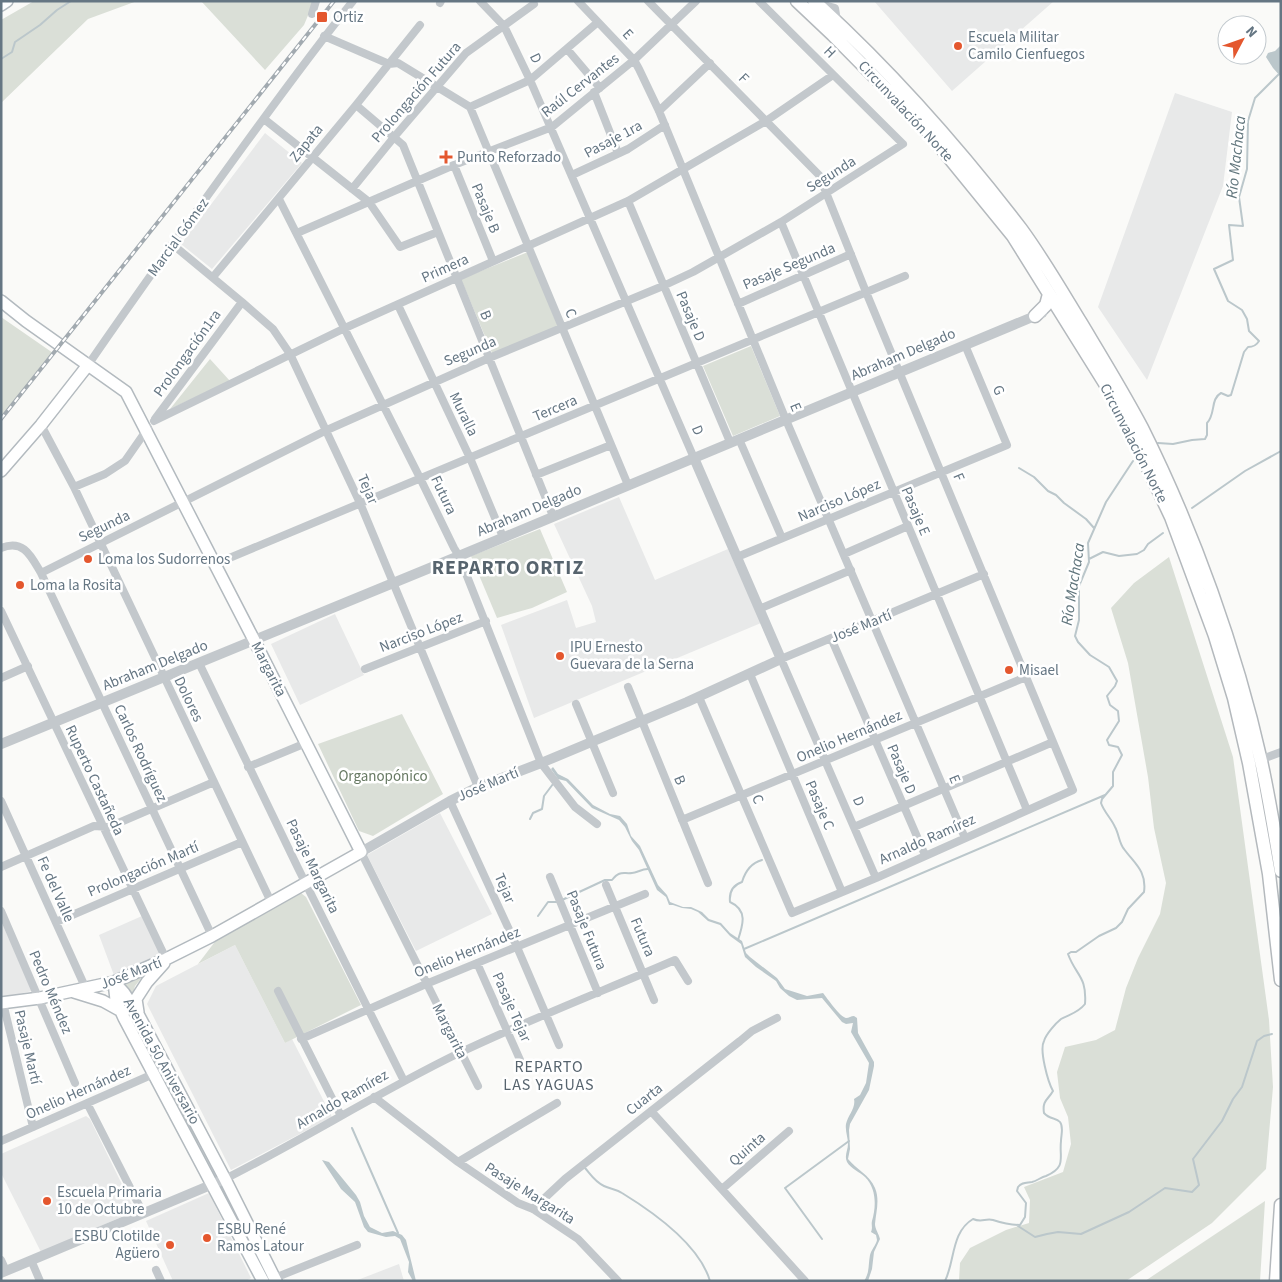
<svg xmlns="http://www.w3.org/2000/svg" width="1282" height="1282" viewBox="0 0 1282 1282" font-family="'Source Sans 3',sans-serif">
  <rect width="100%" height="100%" fill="#fafaf8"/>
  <path fill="#e8e9e9" d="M874,1H1054L952,91Z
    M1175,93L1232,112L1223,186L1147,380L1098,307Z
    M265,133L302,163L212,269L181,244Z
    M619,497L655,580L728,549L761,623L534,718L501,625L567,600L576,628L596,622L592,606L554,524Z
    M335,614L364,675L300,705L271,644Z
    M440,813L492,914L416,951L367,855Z
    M142,916L161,956L115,978L99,935Z
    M1,921L32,991L1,998Z
    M235,945L285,1043L292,1039L332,1117L231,1170L147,1004L156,986Z
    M86,1116L90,1119L135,1211L41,1252L1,1173V1154Z
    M209,1193L251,1278L246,1281H173L146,1221Z
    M399,1264L404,1281H355Z"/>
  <path fill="#dadfd7" d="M34,1H137L88,19L1,103V20Z
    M201,1H314L304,25L265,70Z
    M528,252L558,327L492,353L461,279Z
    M1,317L53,353L1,418Z
    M751,346L780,416L733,436L703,366Z
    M210,359L230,381L170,409Z
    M540,529L567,592L532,608L497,618L471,556Z
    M1169,557L1233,757L1269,1020L1273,1087L1266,1169L1212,1223L1126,1281H959L960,1263L970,1248L1006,1230L1029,1223L1030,1200L1024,1187L1063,1172L1071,1144L1068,1117L1060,1098L1057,1072L1065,1047L1096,1040L1115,1030L1126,988L1138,958L1160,914L1166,883L1154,828L1148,777L1128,663L1111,608L1134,583Z
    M402,714L443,794L373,836L359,831L318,744Z
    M301,893L306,897L361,1005L285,1043L235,945L198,964L217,939Z
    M142,975L143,976L135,986L132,997L124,988L127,983Z
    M118,994L121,997L157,1063L153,1065Z
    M165,1079L200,1142L196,1144L162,1081Z
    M224,1190L266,1270L263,1272L220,1192Z
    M1265,1201L1260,1281H1145Z"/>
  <path fill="#bbc7cb" d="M1281,45V77L1273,68L1266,57L1268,53L1275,51Z
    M553,767L558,774L568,779L593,805L610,814L620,816L627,824L631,836L640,846L658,885L667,895L670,902L683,907H691L702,912L709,919L721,923L730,933L742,941L746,953L750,957L777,978L785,989L807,996L823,993C827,998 840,1017 846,1018C849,1018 851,1016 854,1016L857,1018L858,1033L874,1062V1066L869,1090L850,1124L849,1130L850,1149L848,1159C856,1169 870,1175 875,1188C880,1200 876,1212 875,1224C875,1229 879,1234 880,1239L874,1252L872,1269L868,1281H864C870,1272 868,1265 870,1255C871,1250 876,1245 877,1240L876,1235L871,1232C873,1227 871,1225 872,1221C876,1207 877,1189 865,1177C860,1172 851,1169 847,1162C844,1156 848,1150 848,1144C848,1137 845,1131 846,1124C848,1115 856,1108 854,1099L860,1095L866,1083L869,1063L851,1032L853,1023L846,1024L842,1022L822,998L797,1000L789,996L780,988L776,981L756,967L745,957L741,944L730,936L720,925L708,921L698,912L691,909L682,908L673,905H669L666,897L657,890L639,850L632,841L625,827L619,820L592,808L566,781L558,779L551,769Z
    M322,1160L329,1162L356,1195L360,1202L364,1216L370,1227L382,1233L393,1231L402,1235L406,1240L416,1281H413L408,1272L409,1262L400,1239L395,1236L386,1237L368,1232L364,1227L355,1202L341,1189Z"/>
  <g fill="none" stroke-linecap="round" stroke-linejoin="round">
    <path stroke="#bbc7cb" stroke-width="2" d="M1,59L12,52L15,42L40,25L57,10L71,1
      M1158,443L1173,444L1192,440L1205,439L1207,435V423C1216,414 1210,399 1221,393L1228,396L1231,395L1244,352L1248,347C1253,347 1256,346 1259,341L1249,331L1247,319L1242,310L1228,301L1214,269L1233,260L1229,225L1243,226L1239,197L1247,169L1248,121L1255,98L1281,72
      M1019,468L1034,477L1048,491L1056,495L1064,503L1086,519L1094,528
      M1192,508L1245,471L1281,451
      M1089,559L1103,552L1119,556L1137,554L1144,550L1148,544L1163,533
      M530,819L533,813L542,809L544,796L553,784
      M562,900L605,880H612C620,870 623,874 632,873C637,873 641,869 648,869
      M538,916L548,902H558
      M738,940C743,925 748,910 730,902C729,892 733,885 742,882C745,872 751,863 762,860
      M744,949L1105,795
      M352,1128L398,1233
      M585,1168C591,1175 595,1182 604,1186C610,1189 616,1189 622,1193C653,1212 699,1244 710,1281
      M1018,1226L1035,1237L1047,1234L1058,1232L1081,1234L1129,1212L1165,1188L1192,1192L1199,1185L1193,1159L1222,1121L1233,1099L1242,1087L1257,1041L1264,1036L1272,1034
      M822,1239L785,1188L849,1141
      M945,1281C955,1261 951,1232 973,1219C982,1223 985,1218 993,1220C1002,1223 1010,1225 1020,1225L1025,1217L1026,1203L1017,1191L1018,1187C1022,1182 1026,1183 1032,1182C1037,1181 1041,1177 1046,1176C1067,1167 1059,1158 1061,1141C1061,1135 1064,1127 1060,1122C1056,1117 1050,1120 1044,1113C1042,1100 1048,1100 1053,1091C1048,1082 1039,1050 1044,1041C1046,1034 1056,1023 1061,1019C1070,1014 1078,1013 1085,1004C1087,976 1076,976 1068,954L1071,952H1076L1099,936L1116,928L1122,922L1128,909L1144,892C1147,871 1134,863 1124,849C1119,843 1119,834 1115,827C1111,818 1104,812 1101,803L1102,799L1113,786V772L1122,755L1118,747L1109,745L1107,740L1119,721L1118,711L1110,705L1107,696L1115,686L1117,681L1109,667L1090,655L1078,642L1075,636L1079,620V586L1089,562L1088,543L1106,502L1133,461"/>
    <defs>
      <path id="secondary" d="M1,5L7,1
        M1,301L26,321L126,392L254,640L361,852L212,936L166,959L114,982L40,998L1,1003
        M1,471L41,425L88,365
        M114,982L124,993L138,1014L225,1179L276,1281
        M114,982L116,1000L124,1018L263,1281
        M74,992L103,1001L121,1011
        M138,1012L136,999L147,982L164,963"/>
      <path id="trunk" d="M797,1L833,35L925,128L1013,236L1106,385L1129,428L1171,517L1215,636L1234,698L1249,763L1269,874L1281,980
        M814,1C890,70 959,148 1021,229C1043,259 1062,292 1081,323C1102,358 1123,392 1142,428C1193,530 1236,650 1261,761C1269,797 1275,834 1281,871
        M1035,316L1046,305L1049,294
        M1276,1281L1281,1205"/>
    </defs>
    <use href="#secondary" stroke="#b3babf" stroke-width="14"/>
    <use href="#trunk" stroke="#b4b9bd" stroke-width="15"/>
    <path stroke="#c3c8cc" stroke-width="8" d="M480,1L504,26L530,80L694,458
      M578,1L634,60L639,69L659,111L786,420L965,838
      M648,1L819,175L866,292L1073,790L876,878L792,913L699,697
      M440,3L441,1
      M821,4L835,8L837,21
      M312,14L316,1
      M324,36L389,64L398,63L470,107L628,485
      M567,49L600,88
      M594,92L618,153
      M356,105L403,145L553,516
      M470,107L530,80L598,22
      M659,111L710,63
      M264,119L369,202L400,247L438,232
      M454,165L493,261
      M572,175L628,149L665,125
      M352,189L395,136L466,53L534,4
      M279,199L420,478L454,548L459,556L541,763L575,807L597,824
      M628,201L730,442
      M781,222L1027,810
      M297,233L454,165L552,127L634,60L696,1
      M172,244L242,302L273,329L290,354L360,503L478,787
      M213,277L356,105L420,25
      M738,304L851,254
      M398,305L470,458L503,537
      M88,365C139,291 192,217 245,144C280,96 315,48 353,1
      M155,419L242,302
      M154,421L345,328L628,201L766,121L833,75
      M41,425L74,487L272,904
      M739,439L782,538
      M536,475L611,445
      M74,487L105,474L125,461L148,428
      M1,548C24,539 31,556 41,573L212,936
      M844,554L908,526
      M737,557L1007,445L965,345
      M215,564L905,276
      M41,573L327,430L489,358L663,286L693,272L781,222L903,144L759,1
      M759,609L851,570
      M1,611L166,959
      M831,638L925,855
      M199,663L298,868L404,1081
      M365,669L486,621
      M750,674L842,892
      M1,678L28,666
      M628,687L708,883
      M576,704L613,793
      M1257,761L1281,752
      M248,767L306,743
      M1,801L86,989
      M450,801L517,947L559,1045
      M682,820L1026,677
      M854,827L1053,742
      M361,852L478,1086
      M1,867L94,826L109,827L214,782
      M550,877L598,993
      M876,878L781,659L984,574
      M606,885L654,1000
      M1,911L75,1083
      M56,922L242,842
      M477,963L521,1062
      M278,991L341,1116
      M3,1003L33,1127
      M301,1039L426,984L645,894
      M374,1097L458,1162L518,1203L533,1209L578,1239L618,1281
      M87,1103L143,1213
      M651,1111L805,1281
      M1,1141L167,1068
      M458,1162L557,1103
      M225,1179C304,1139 379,1092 459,1053C530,1019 603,991 675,960L688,981
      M722,1189L789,1131
      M533,1209L565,1179L740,1041L752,1031L777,1018
      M1,1260L6,1271
      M31,1260L40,1281
      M156,1270L161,1281
      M267,1281L357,1245"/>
    <path stroke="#c3c8cc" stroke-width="10" d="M1,744L459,556L1042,313
      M361,852L450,801L478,787L541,763L687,702L781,659L694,458
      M1,1273L225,1179"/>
    <use href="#secondary" stroke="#fff" stroke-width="11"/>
    <use href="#trunk" stroke="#fff" stroke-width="12"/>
    <defs>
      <path id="rail" d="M1,419L334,1"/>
    </defs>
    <use href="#rail" stroke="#a2aab0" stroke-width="4"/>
    <use href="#rail" stroke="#fff" stroke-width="2" stroke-dasharray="5.5" stroke-linecap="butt"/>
  </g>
  <g fill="#e4572e" stroke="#fff" stroke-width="2">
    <rect x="316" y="11" width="12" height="12" rx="2.5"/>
    <circle cx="958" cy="46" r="5"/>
    <path d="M443.5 149.5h5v5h5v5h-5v5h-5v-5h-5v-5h5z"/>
    <circle cx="88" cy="559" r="5"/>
    <circle cx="20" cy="585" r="5"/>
    <circle cx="560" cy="656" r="5"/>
    <circle cx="1009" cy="670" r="5"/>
    <circle cx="47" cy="1201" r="5"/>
    <circle cx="207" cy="1238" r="5"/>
    <circle cx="170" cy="1245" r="5"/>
  </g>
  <g text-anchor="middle" stroke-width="5" stroke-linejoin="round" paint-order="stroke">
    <g font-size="15" fill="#657683" stroke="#fff" text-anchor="start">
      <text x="333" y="22">Ortiz</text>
      <text x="968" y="42">Escuela Militar<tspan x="968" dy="17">Camilo Cienfuegos</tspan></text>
      <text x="457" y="162">Punto Reforzado</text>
      <text x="98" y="564">Loma los Sudorrenos</text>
      <text x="30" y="590">Loma la Rosita</text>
      <text x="570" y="652">IPU Ernesto<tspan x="570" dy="17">Guevara de la Serna</tspan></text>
      <text x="1019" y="675">Misael</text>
      <text x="57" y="1197">Escuela Primaria<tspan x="57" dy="17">10 de Octubre</tspan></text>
      <text x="217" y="1234">ESBU René<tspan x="217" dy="17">Ramos Latour</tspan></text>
      <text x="160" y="1241" text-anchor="end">ESBU Clotilde<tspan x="160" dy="17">Agüero</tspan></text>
    </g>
    <g font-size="15" fill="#657683" stroke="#fff">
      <text transform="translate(628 34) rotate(47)" y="5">E</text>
      <text transform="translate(830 52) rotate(45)" y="5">H</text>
      <text transform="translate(536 58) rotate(65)" y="5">D</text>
      <text transform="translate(744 78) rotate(45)" y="5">F</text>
      <text transform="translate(580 85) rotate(-38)" y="5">Raúl Cervantes</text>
      <text transform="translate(416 92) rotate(-49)" y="5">Prolongación Futura</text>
      <text transform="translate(906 111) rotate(47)" y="5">Circunvalación Norte</text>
      <text transform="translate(613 139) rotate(-28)" y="5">Pasaje 1ra</text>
      <text transform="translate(306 143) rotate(-51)" y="5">Zapata</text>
      <text transform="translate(831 174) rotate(-32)" y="5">Segunda</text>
      <text transform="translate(486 208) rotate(68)" y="5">Pasaje B</text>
      <text transform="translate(178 237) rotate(-54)" y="5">Marcial Gómez</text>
      <text transform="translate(789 266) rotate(-23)" y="5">Pasaje Segunda</text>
      <text transform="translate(445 268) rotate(-24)" y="5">Primera</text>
      <text transform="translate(571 313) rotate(67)" y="5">C</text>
      <text transform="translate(486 315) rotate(68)" y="5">B</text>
      <text transform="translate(691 316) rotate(67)" y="5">Pasaje D</text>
      <text transform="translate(470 351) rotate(-23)" y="5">Segunda</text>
      <text transform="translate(187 353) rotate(-54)" y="5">Prolongación1ra</text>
      <text transform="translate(903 354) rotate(-23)" y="5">Abraham Delgado</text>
      <text transform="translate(999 390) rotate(67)" y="5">G</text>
      <text transform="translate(796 407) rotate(67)" y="5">E</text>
      <text transform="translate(555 408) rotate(-23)" y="5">Tercera</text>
      <text transform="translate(464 414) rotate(64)" y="5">Muralla</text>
      <text transform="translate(698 430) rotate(67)" y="5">D</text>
      <text transform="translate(1134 443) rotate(63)" y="5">Circunvalación Norte</text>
      <text transform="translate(959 477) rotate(67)" y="5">F</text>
      <text transform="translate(368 489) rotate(66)" y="5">Tejar</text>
      <text transform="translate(444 495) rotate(65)" y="5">Futura</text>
      <text transform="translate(839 500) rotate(-23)" y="5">Narciso López</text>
      <text transform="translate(529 510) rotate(-23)" y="5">Abraham Delgado</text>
      <text transform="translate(916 511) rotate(67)" y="5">Pasaje E</text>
      <text transform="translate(104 526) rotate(-26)" y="5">Segunda</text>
      <text transform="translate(861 626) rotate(-22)" y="5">José Martí</text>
      <text transform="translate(421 632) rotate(-21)" y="5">Narciso López</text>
      <text transform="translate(155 665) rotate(-22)" y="5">Abraham Delgado</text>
      <text transform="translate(269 669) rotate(63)" y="5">Margarita</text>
      <text transform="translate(189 699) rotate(64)" y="5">Dolores</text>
      <text transform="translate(849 736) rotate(-23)" y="5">Onelio Hernández</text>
      <text transform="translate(141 753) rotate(65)" y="5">Carlos Rodríguez</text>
      <text transform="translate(902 769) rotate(67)" y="5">Pasaje D</text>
      <text transform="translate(955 779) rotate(67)" y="5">E</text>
      <text transform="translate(95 780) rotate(65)" y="5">Ruperto Castañeda</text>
      <text transform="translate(680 780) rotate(68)" y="5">B</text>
      <text transform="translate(488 784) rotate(-23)" y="5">José Martí</text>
      <text transform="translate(758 799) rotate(67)" y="5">C</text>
      <text transform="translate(859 801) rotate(67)" y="5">D</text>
      <text transform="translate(820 805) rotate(67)" y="5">Pasaje C</text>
      <text transform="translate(927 839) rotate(-24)" y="5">Arnaldo Ramírez</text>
      <text transform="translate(313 866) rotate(64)" y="5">Pasaje Margarita</text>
      <text transform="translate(143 869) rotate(-23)" y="5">Prolongación Martí</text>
      <text transform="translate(505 888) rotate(66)" y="5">Tejar</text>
      <text transform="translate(56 889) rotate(66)" y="5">Fe del Valle</text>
      <text transform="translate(587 930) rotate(68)" y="5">Pasaje Futura</text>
      <text transform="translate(643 937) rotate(67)" y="5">Futura</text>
      <text transform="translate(467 952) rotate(-22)" y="5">Onelio Hernández</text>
      <text transform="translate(131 973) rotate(-21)" y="5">José Martí</text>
      <text transform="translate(51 992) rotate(67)" y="5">Pedro Méndez</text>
      <text transform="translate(512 1007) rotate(66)" y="5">Pasaje Tejar</text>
      <text transform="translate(450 1031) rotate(63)" y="5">Margarita</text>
      <text transform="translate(28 1047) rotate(77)" y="5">Pasaje Martí</text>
      <text transform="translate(162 1061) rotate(61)" y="5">Avenida 50 Aniversario</text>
      <text transform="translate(78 1092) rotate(-24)" y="5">Onelio Hernández</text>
      <text transform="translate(342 1099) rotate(-30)" y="5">Arnaldo Ramírez</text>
      <text transform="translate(644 1099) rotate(-38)" y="5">Cuarta</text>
      <text transform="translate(747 1149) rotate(-41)" y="5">Quinta</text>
      <text transform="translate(530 1193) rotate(32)" y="5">Pasaje Margarita</text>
    </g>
    <g font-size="15" fill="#687a64" stroke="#fff">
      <text x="383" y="781">Organopónico</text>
    </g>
    <g font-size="16" font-style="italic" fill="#60757c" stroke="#fff">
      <text transform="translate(1235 157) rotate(-84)" y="6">Río Machaca</text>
      <text transform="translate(1072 584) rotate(-81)" y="6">Río Machaca</text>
    </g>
    <g font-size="16" letter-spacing="1" fill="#57646e" stroke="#fff">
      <text x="549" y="1072">REPARTO<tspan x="549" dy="18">LAS YAGUAS</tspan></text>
    </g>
    <g font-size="20" font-weight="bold" letter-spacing="1" fill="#57646e" stroke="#fff">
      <text x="508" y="574">REPARTO ORTIZ</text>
    </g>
  </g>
  <rect width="1282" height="1282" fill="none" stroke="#657683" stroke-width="5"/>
  <g transform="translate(1242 40) rotate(49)"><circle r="24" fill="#ffffff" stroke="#c1c8cd"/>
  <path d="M0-4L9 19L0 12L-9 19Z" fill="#e4572e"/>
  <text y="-8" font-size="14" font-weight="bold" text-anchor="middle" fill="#657683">N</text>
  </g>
</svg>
